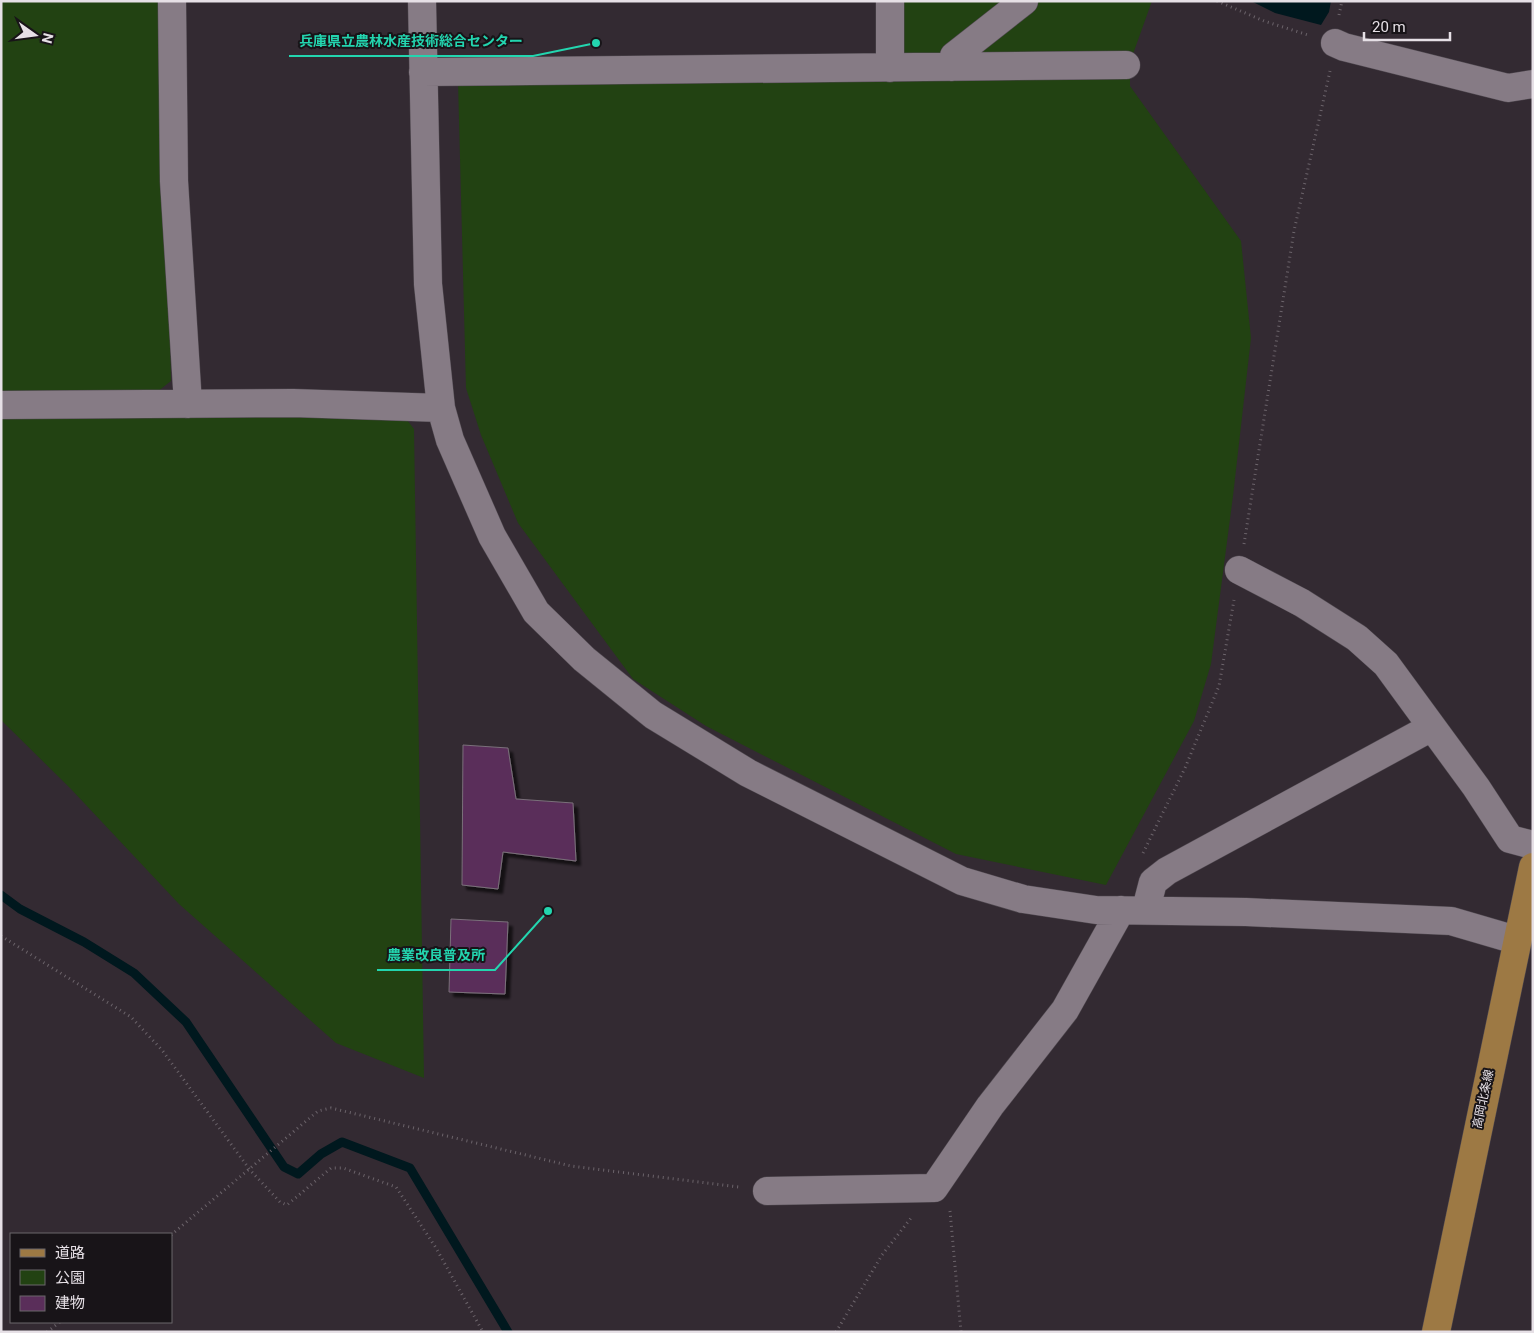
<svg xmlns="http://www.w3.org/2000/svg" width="1534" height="1333" viewBox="0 0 1534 1333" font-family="Roboto,'Noto Sans JP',sans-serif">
  <defs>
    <filter id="shadow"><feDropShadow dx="4.5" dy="4.5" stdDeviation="1" flood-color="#0009"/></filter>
  </defs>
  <rect width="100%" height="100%" fill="#332a32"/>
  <path fill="#224212" d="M1,1H163L171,381L157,392L1,395Z
    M903,1H1152L1133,54H903Z
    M1130,75V86L1241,241L1251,338L1233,496L1211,664L1194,721L1106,885L956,854L706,726L633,679L518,523L481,435L466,388L458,81Z
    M404,416L414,429L424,1078L336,1043L179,904L70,788L1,720V419Z"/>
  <path fill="#00181e" d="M1251,1H1331L1329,12L1321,25L1275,13Z"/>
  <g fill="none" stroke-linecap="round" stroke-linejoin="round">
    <path stroke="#00181e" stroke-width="9" d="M1,895L20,909L84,942L134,973L186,1022L284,1167L298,1174L321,1154L342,1142L410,1168L508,1332"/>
  </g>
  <path fill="#5a2e5a" stroke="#7a707a" filter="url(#shadow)" d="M463,745L508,748L516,799L573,803L576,861L503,852L498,889L462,885Z
    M451,919L508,922L505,994L449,992Z"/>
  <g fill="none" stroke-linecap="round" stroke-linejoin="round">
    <defs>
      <path id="minor" d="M172,1L174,181L188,404
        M422,1L428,284L441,408L450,440L492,536L536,612L584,659L653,715L748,773L962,881L1023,899L1096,910L1246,912L1451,921L1516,940
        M890,1V68
        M1335,43L1344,47L1508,88L1533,84
        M952,67L954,56L1024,1
        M423,72L1126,65
        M1,405L293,403L441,408
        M1239,570L1302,603L1357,638L1386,664L1476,787L1510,839L1533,845
        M1146,909L1153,882L1167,871L1432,727
        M767,1191L934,1188L990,1106L1065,1010L1121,910"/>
      <path id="major" d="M1436,1332L1533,867"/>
    </defs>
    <use href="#minor" stroke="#4f484f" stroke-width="29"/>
    <use href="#major" stroke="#4f484f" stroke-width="29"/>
    <path stroke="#6c646b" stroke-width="3" stroke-dasharray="1 4" stroke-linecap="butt" d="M1217,1L1264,21L1308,35
      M1339,15L1342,1
      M1244,544L1294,231L1330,71
      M1143,853L1185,768L1219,686L1234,600
      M1,936L131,1017L162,1050L250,1170L280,1202L287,1205L331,1168H343L396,1187L436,1248L483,1332
      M950,1211L961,1332
      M171,1235L318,1111L331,1108L571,1166L739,1187
      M47,1332L60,1322
      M836,1332L882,1255L911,1218"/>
    <use href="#minor" stroke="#867b85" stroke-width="28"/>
    <use href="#major" stroke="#9d7944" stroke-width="28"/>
  </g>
  <g text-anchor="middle" stroke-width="4" stroke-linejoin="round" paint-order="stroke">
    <g font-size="12" fill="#e6e0e6" stroke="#181418">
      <text transform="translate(1483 1099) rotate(-78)" y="4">高岡北条線</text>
    </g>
  </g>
  <path fill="none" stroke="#23d5af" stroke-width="2" d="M596 43L533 56H289M548 911L495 970H377"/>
  <g fill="#23d5af" stroke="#181418" stroke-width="2">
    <circle cx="596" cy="43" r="5"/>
    <circle cx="548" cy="911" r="5"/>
  </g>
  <g font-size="14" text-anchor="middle" font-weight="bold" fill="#23d5af" stroke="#181418" stroke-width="4" stroke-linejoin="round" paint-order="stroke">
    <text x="411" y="46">兵庫県立農林水産技術総合センター</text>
    <text x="436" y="960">農業改良普及所</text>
  </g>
  <rect width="1534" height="1333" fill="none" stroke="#e6e0e6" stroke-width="5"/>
  <rect x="10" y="1233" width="162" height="90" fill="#181418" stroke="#6a666a"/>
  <rect x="20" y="1249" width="25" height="8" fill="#9d7944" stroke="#6a666a"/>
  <text x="55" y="1258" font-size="15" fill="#e6e0e6">道路</text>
  <rect x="20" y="1270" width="25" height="15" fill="#224212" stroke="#6a666a"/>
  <text x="55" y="1283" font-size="15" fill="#e6e0e6">公園</text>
  <rect x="20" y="1296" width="25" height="15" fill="#5a2e5a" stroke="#6a666a"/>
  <text x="55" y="1308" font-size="15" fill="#e6e0e6">建物</text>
  <g transform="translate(35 35) rotate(104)" stroke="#181418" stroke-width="4" paint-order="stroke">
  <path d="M0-4L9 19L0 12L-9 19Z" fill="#e6e0e6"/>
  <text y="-8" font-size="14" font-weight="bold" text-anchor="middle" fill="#e6e0e6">N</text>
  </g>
  <path d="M1364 32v8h86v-8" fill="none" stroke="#e6e0e6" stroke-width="2.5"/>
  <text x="1372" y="32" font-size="15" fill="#e6e0e6" stroke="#181418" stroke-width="4" paint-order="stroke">20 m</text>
</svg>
